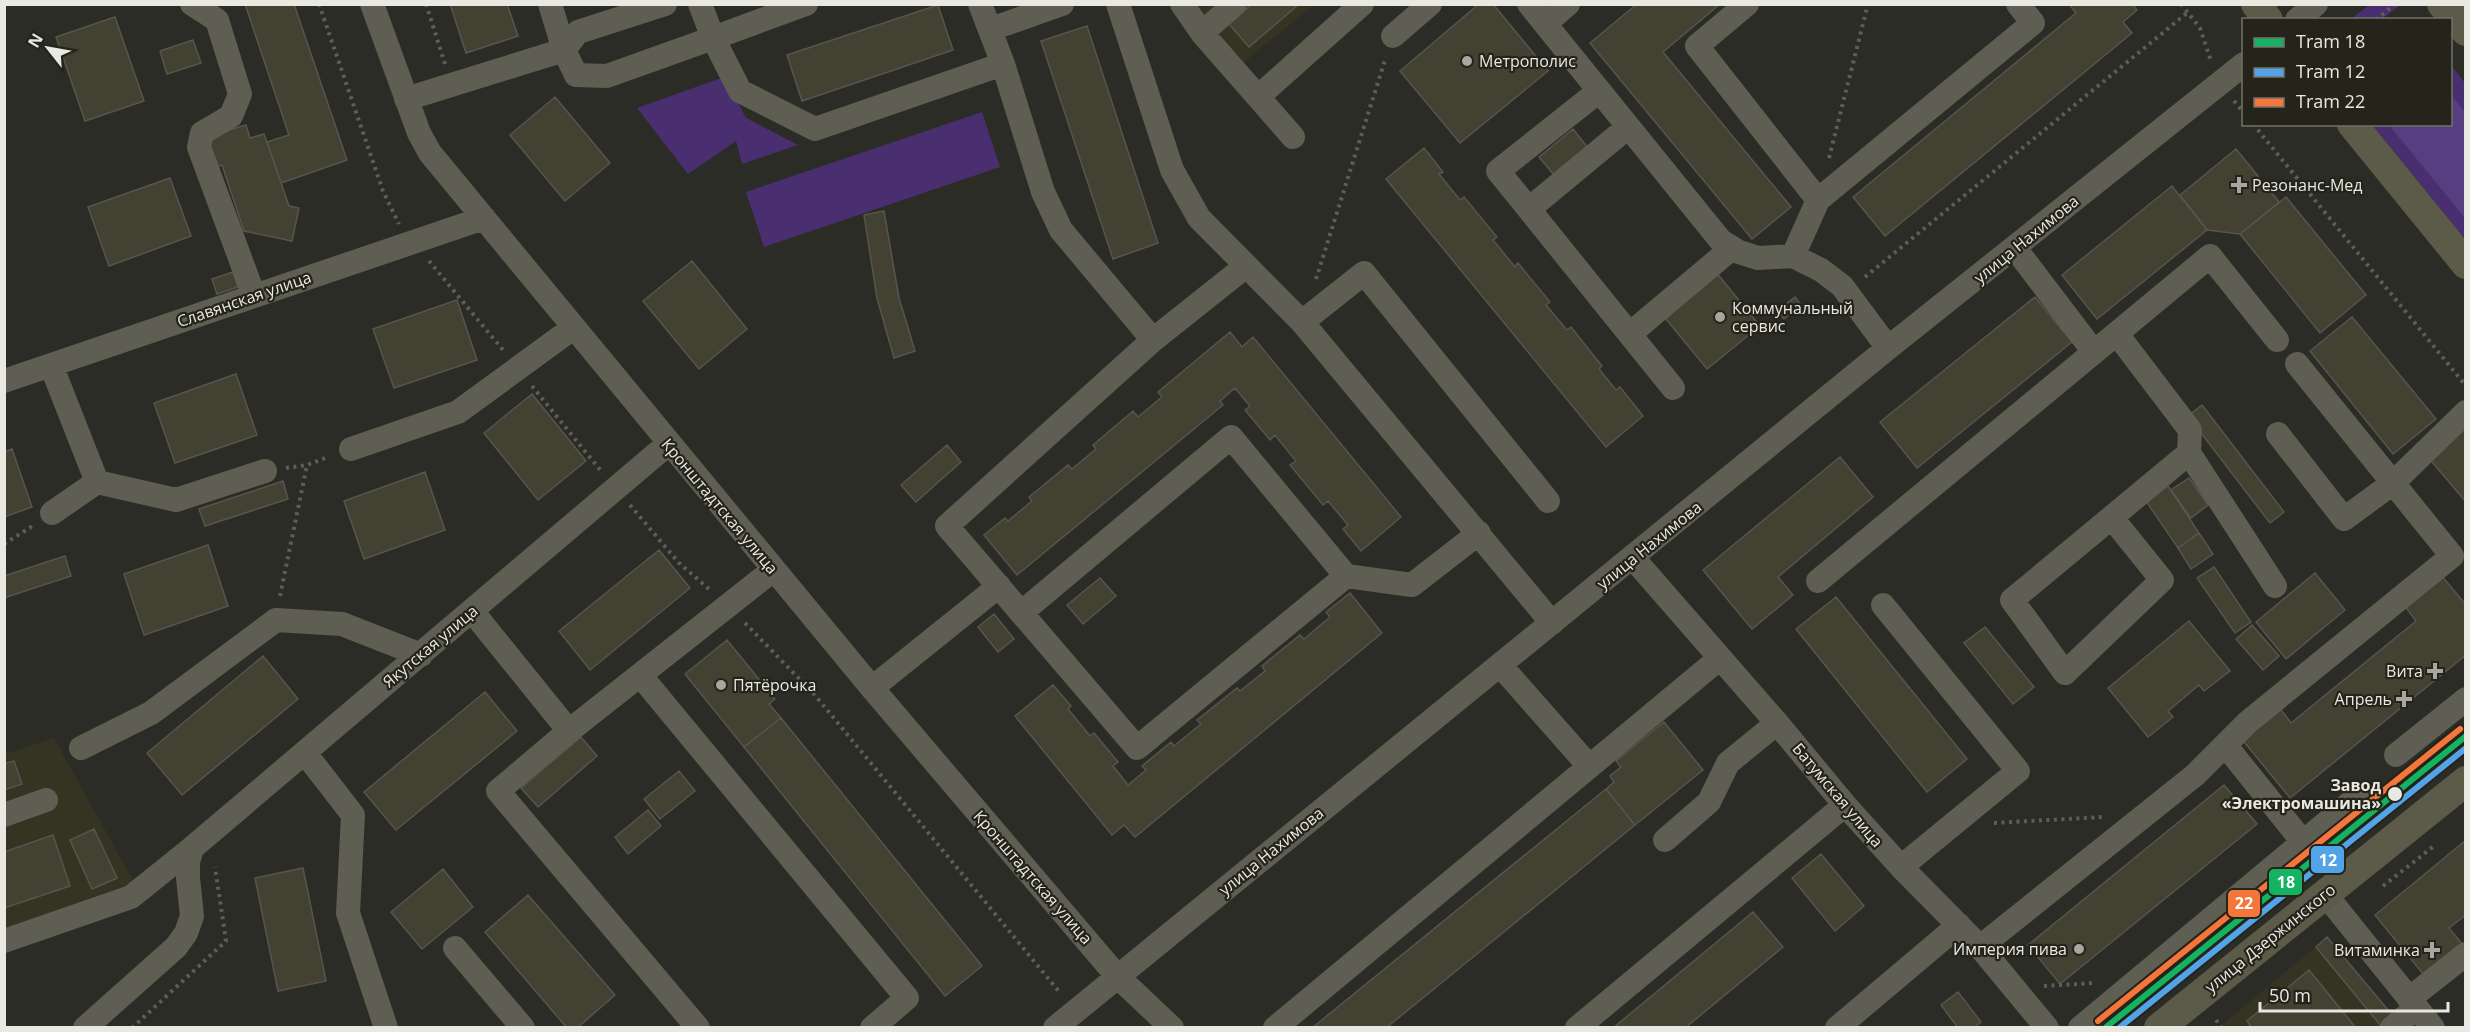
<svg xmlns="http://www.w3.org/2000/svg" width="2470" height="1032" viewBox="0 0 2470 1032" font-family="'Open Sans',sans-serif">
  <rect width="100%" height="100%" fill="#2c2c26"/>
  <path fill="#353423" d="M1194,5H1314L1244,62Z
    M54,738L141,895L5,946V754Z
    M2327,937L2392,1016L2406,1027L2225,1028L2222,1025Z"/>
  <path fill="#492f70" d="M2397,5L2399,6L2382,19H2351L2369,5Z
    M2451,65L2465,83V239L2372,125L2450,124Z
    M724,77L746,118L798,145L742,164L736,141L688,174L637,108Z
    M982,112L1000,167L764,247L746,192Z"/>
  <path fill="#573e81" d="M2451,95L2465,112V218L2389,125L2450,124Z"/>
  <path fill="#424132" stroke="#565550" stroke-width="1.5" d="M245,4H294L347,160L281,183L267,142L289,135Z
    M450,4H507L518,36L466,53Z
    M1252,4H1299L1249,47L1229,24Z
    M1479,4H1493L1548,71L1460,143L1400,71Z
    M1637,4H1720L1663,52L1791,207L1752,239L1590,43Z
    M2069,4H2132L2137,10L2123,22L2132,33L1885,236L1853,197L2076,13Z
    M938,5L953,50L802,101L787,55Z
    M115,17L144,101L85,121L56,37Z
    M1087,26L1158,243L1113,259L1041,41Z
    M193,40L201,63L167,74L160,51Z
    M555,97L610,163L565,201L510,135Z
    M246,125L250,138L264,134L289,206L299,208L292,241L244,231L222,165L216,167L206,137Z
    M1573,129L1588,148L1554,175L1539,157Z
    M1424,148L1443,172L1439,174L1460,200L1464,197L1497,237L1493,240L1515,267L1518,263L1550,302L1546,305L1567,330L1571,327L1602,366L1599,369L1616,390L1620,387L1643,416L1606,447L1386,179Z
    M2236,149L2279,202L2240,234L2207,230L2180,195Z
    M170,178L191,236L109,266L88,207Z
    M2172,186L2207,230L2097,319L2062,275Z
    M2286,197L2366,295L2320,333L2240,234Z
    M884,211L899,298L915,351L894,358L877,298L864,215Z
    M692,261L747,329L699,369L643,301Z
    M1715,271L1760,326L1707,369L1662,314Z
    M233,272L238,287L217,294L212,279Z
    M1795,297L1801,305L1784,319L1777,311Z
    M2035,297L2072,342L1917,468L1880,422Z
    M457,300L477,360L394,388L373,329Z
    M2352,317L2436,419L2393,454L2310,351Z
    M1230,332L1242,347L1253,337L1401,517L1361,551L1343,529L1348,525L1328,501L1323,505L1290,465L1296,461L1275,435L1270,440L1245,410L1250,406L1235,388L1220,401L1223,405L1017,575L984,535L1005,518L1008,521L1032,501L1029,497L1068,465L1072,469L1096,449L1093,445L1133,411L1138,417L1162,397L1158,392Z
    M236,374L257,435L175,463L154,403Z
    M532,394L586,461L538,500L484,433Z
    M2202,405L2284,512L2270,523L2188,416Z
    M2466,424V502L2427,456Z
    M947,445L961,462L916,502L901,485Z
    M12,449L32,507L4,517V452Z
    M1840,457L1873,497L1778,577L1793,595L1752,629L1703,570Z
    M425,472L445,530L364,559L344,501Z
    M2189,478L2208,505L2191,518L2171,490Z
    M283,481L288,499L205,526L199,509Z
    M2168,486L2199,533L2178,548L2146,501Z
    M2199,533L2213,554L2191,569L2178,548Z
    M208,545L228,606L144,635L124,574Z
    M659,550L690,588L590,670L559,631Z
    M65,556L71,576L4,598V576Z
    M2214,567L2251,622L2235,633L2197,578Z
    M2315,573L2345,610L2286,659L2256,622Z
    M2441,575L2466,605V655L2290,798L2241,738L2279,707L2291,723L2416,621L2404,605Z
    M1100,578L1116,596L1083,624L1067,605Z
    M1350,593L1382,633L1135,837L1124,825L1112,835L1015,716L1053,685L1071,706L1068,709L1090,736L1094,733L1118,762L1113,766L1128,785L1146,770L1142,766L1171,742L1174,746L1201,724L1197,720L1237,688L1240,691L1265,671L1262,666L1300,635L1304,639L1330,617L1326,612Z
    M1836,597L1967,759L1927,792L1796,629Z
    M994,614L1014,639L998,652L978,627Z
    M2189,621L2230,671L2204,691L2199,685L2168,711L2173,717L2148,737L2108,688Z
    M2252,625L2279,656L2263,670L2236,639Z
    M1985,627L2034,687L2013,704L1964,643Z
    M727,640L775,699L769,704L781,718L744,747L685,674Z
    M263,656L298,699L182,795L147,753Z
    M485,692L517,731L396,830L364,792Z
    M781,718L982,966L945,996L744,747Z
    M1664,722L1703,770L1635,825L1606,789L1614,782L1610,776L1621,767L1616,761Z
    M581,737L597,756L538,807L521,788Z
    M14,761L22,784L4,790V764Z
    M679,771L695,791L660,819L644,799Z
    M2224,785L2257,824L2060,984L2028,945Z
    M1606,789L1635,825L1386,1028H1312Z
    M648,810L661,826L628,854L615,837Z
    M94,829L117,878L92,889L70,840Z
    M53,835L70,886L4,908V852Z
    M2466,840V915L2449,928L2462,944L2424,975L2375,915Z
    M1821,854L1864,906L1835,931L1792,878Z
    M303,868L326,981L278,991L255,878Z
    M443,869L473,907L422,949L391,912Z
    M528,895L615,995L577,1028H567L485,932Z
    M1753,912L1783,947L1685,1028H1613Z
    M2327,937L2393,1016L2381,1026L2316,947Z
    M2309,970L2356,1028H2252L2247,1021Z
    M1958,992L1981,1022L1974,1028H1958L1941,1005Z"/>
  <g fill="none" stroke-linecap="round" stroke-linejoin="round">
    <path stroke="#5f5e56" stroke-width="4" stroke-dasharray="3 4.5" stroke-linecap="butt" d="M319,4L383,191L399,224
      M426,4L445,64
      M2181,4L2200,28L2211,61
      M2376,20L2395,4
      M2234,101L2244,113
      M2253,124L2466,386
      M1829,158L1868,4
      M429,261L503,350
      M1865,277L2187,13
      M1316,279L1386,57
      M532,386L601,471
      M286,468L307,465L328,457
      M630,505L679,563L709,589
      M4,544L34,525
      M280,596L307,465
      M745,623L814,694L1061,994
      M1994,823L2103,817
      M2383,886L2434,846
      M2044,986L2094,983
      M2216,1020L2222,1028
      M132,1028L226,941L215,867"/>
    <path stroke="#5f5e53" stroke-width="24" d="M192,4L217,20L240,94L231,116L202,133L199,147L254,296
      M372,4L419,133L430,153L872,688L1117,976L1172,1028
      M550,4L564,50L576,75L607,76L713,38L740,91L815,129L1003,64L1043,192L1061,230L1153,340
      M700,4L713,38L806,4
      M980,4L1003,64
      M1118,4L1172,170L1199,218L1302,322L1552,623
      M1182,4L1202,33L1293,137
      M1529,4L1721,241L1739,252L1758,258L1793,256L1821,270L1842,286L1888,348
      M1747,4L1697,46L1818,200L1793,256
      M2297,20L2316,4
      M1545,24L1568,4
      M991,29L1062,4
      M1202,33L1235,4
      M1393,36L1430,4
      M1599,91L1498,171L1673,388
      M1258,97L1362,4
      M406,99L564,50L578,32L665,4
      M1818,200L2033,23L2018,4
      M1529,209L1628,127
      M2015,248L2094,352
      M1246,266L1153,340L947,526L1137,748L1346,576L1412,585L1479,533
      M1302,322L1364,273L1548,501
      M1631,333L1732,248
      M2117,334L2190,430L2189,453L2275,586
      M51,365L97,482
      M4,381L484,218
      M2278,434L2344,519L2393,483L2466,412
      M351,449L458,412L573,328
      M52,513L97,482L176,500L265,471
      M2112,518L2162,580L2065,673L2012,600L2189,453
      M1633,558L1777,723L1845,805L1901,867L1980,947L2047,1028
      M1818,581L2210,256L2277,340
      M1883,605L2018,771L1901,867
      M472,611L569,731
      M1021,613L1231,437L1346,576
      M1500,665L1589,766
      M640,675L907,998L872,1028
      M872,688L999,586
      M2226,746L2303,842
      M81,748L151,713L276,620L342,624L421,655
      M305,753L353,815L348,913L386,1028
      M2396,755L2466,699
      M4,815L46,800
      M1665,840L1709,802L1728,763L1777,723
      M2325,894L2433,1028
      M4,941L131,897L192,848L668,444
      M1980,947L2195,775L2248,722L2452,556L2297,364
      M455,948L523,1028
      M2409,999L2466,954
      M85,1028L176,947L186,933L192,916L188,878V862L192,848
      M698,1028L498,791L569,731L773,570
      M1055,1028L1888,348L2244,64
      M1275,1028L1720,658
      M1577,1028L1845,805
      M1837,1028L1959,925
      M2080,1028L2362,793
      M2392,1028L2416,1008"/>
    <path stroke="#5c5b49" stroke-width="30" d="M2256,4L2268,20
      M2442,4L2466,31
      M2352,124L2466,264
      M2159,1028L2466,781"/>
    <defs>
      <path id="tram-1" d="M2105,1028L2466,736"/>
      <path id="tram-2" d="M2119,1028L2466,748"/>
      <path id="tram-3" d="M2098,1021L2460,729"/>
    </defs>
    <use href="#tram-1" stroke="#25241a" stroke-width="10"/>
    <use href="#tram-2" stroke="#25241a" stroke-width="10"/>
    <use href="#tram-3" stroke="#25241a" stroke-width="10"/>
    <use href="#tram-1" stroke="#13b361" stroke-width="6"/>
    <use href="#tram-2" stroke="#53a3e8" stroke-width="6"/>
    <use href="#tram-3" stroke="#f5763a" stroke-width="6"/>
  </g>
  <g fill="#a7a6a0" stroke="#25241a" stroke-width="2">
    <circle cx="1467" cy="61" r="6"/>
    <path d="M2236 176h6v6h6v6h-6v6h-6v-6h-6v-6h6z"/>
    <circle cx="1720" cy="317" r="6"/>
    <path d="M2432 662h6v6h6v6h-6v6h-6v-6h-6v-6h6z"/>
    <circle cx="721" cy="685" r="6"/>
    <path d="M2401 690h6v6h6v6h-6v6h-6v-6h-6v-6h6z"/>
    <circle cx="2079" cy="949" r="6"/>
    <path d="M2429 941h6v6h6v6h-6v6h-6v-6h-6v-6h6z"/>
  </g>
  <circle fill="#e9e8e1" stroke="#25241a" stroke-width="2" cx="2395" cy="794" r="8"/>
  <g text-anchor="middle" stroke-width="4.5" stroke-linejoin="round" paint-order="stroke">
    <g font-size="16" fill="#e9e8e1" stroke="#25241a" text-anchor="start">
      <text x="1479" y="67">Метрополис</text>
      <text x="2252" y="191">Резонанс-Мед</text>
      <text x="1732" y="314">Коммунальный<tspan x="1732" dy="18">сервис</tspan></text>
      <text x="2423" y="677" text-anchor="end">Вита</text>
      <text x="733" y="691">Пятёрочка</text>
      <text x="2392" y="705" text-anchor="end">Апрель</text>
      <text x="2067" y="955" text-anchor="end">Империя пива</text>
      <text x="2420" y="956" text-anchor="end">Витаминка</text>
    </g>
    <g font-size="16" fill="#e9e8e1" stroke="#25241a">
      <text transform="translate(2026 239) rotate(-39)" y="6">улица Нахимова</text>
      <text transform="translate(244 299) rotate(-19)" y="6">Славянская улица</text>
      <text transform="translate(720 506) rotate(50)" y="6">Кронштадтская улица</text>
      <text transform="translate(1649 545) rotate(-39)" y="6">улица Нахимова</text>
      <text transform="translate(430 646) rotate(-40)" y="6">Якутская улица</text>
      <text transform="translate(1838 795) rotate(50)" y="6">Батумская улица</text>
      <text transform="translate(1271 851) rotate(-39)" y="6">улица Нахимова</text>
      <text transform="translate(1033 877) rotate(49)" y="6">Кронштадтская улица</text>
      <text transform="translate(2270 938) rotate(-39)" y="6">улица Дзержинского</text>
    </g>
    <g font-size="16" font-weight="bold" fill="#e9e8e1" stroke="#25241a" text-anchor="end">
      <text x="2381" y="791">Завод<tspan x="2381" dy="18">«Электромашина»</tspan></text>
    </g>
  </g>
  <g stroke="#25241a" stroke-width="2">
    <rect x="2310" y="845" width="35" height="29" rx="6" fill="#53a3e8"/>
    <rect x="2268" y="868" width="35" height="28" rx="6" fill="#13b361"/>
    <rect x="2227" y="889" width="34" height="29" rx="6" fill="#f5763a"/>
  </g>
  <g font-size="16" text-anchor="middle" font-weight="bold" fill="#fff">
    <text x="2328" y="866">12</text>
    <text x="2286" y="888">18</text>
    <text x="2244" y="909">22</text>
  </g>
  <rect width="2470" height="1032" fill="none" stroke="#e9e8e1" stroke-width="12"/>
  <rect x="2242" y="18" width="210" height="108" fill="#25241a" stroke="#73726a" stroke-width="1.5"/>
  <rect x="2254" y="38" width="30" height="9" fill="#13b361" stroke="#73726a" stroke-width="1.5"/>
  <text x="2296" y="48" font-size="18" fill="#e9e8e1">Tram 18</text>
  <rect x="2254" y="68" width="30" height="9" fill="#53a3e8" stroke="#73726a" stroke-width="1.5"/>
  <text x="2296" y="78" font-size="18" fill="#e9e8e1">Tram 12</text>
  <rect x="2254" y="98" width="30" height="9" fill="#f5763a" stroke="#73726a" stroke-width="1.5"/>
  <text x="2296" y="108" font-size="18" fill="#e9e8e1">Tram 22</text>
  <g transform="translate(48 48) rotate(301)" stroke="#25241a" stroke-width="4.5" paint-order="stroke">
  <path d="M0-4.5L10 22L0 15L-10 22Z" fill="#e9e8e1"/>
  <text y="-9" font-size="16" font-weight="bold" text-anchor="middle" fill="#e9e8e1">N</text>
  </g>
  <path d="M2260 1002v9h188v-9" fill="none" stroke="#e9e8e1" stroke-width="3"/>
  <text x="2269" y="1002" font-size="18" fill="#e9e8e1" stroke="#25241a" stroke-width="4.5" paint-order="stroke">50 m</text>
</svg>
